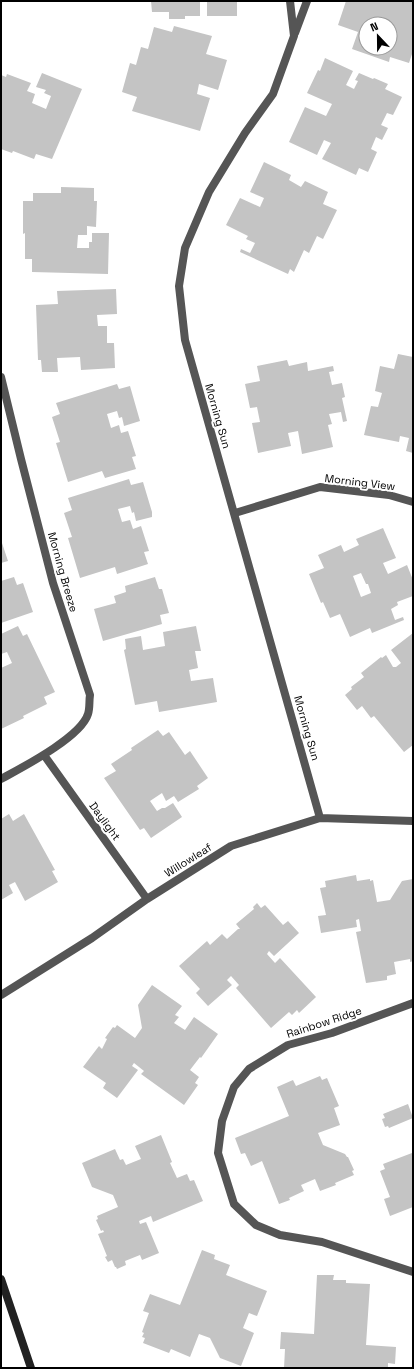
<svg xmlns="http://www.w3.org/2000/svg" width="414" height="1369" viewBox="0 0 414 1369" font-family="'Space Grotesk',sans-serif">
  <rect width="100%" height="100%" fill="#fff"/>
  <path fill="#c4c4c4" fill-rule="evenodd" d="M151,1H200V16H185V19H169V12H152Z
    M207,1H237V16H207Z
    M346,1H413V51L409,63L390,57L389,62L352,49L358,32L338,25ZM366,24H390V48H366Z
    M174,26L212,36L206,54L227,60L218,90L199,84L197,94L210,98L200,131L132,111L137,97L122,92L130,63L136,65L141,47L148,49L154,27L172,32Z
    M325,58L353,71L346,85L354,89L358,81L355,80L359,73L373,79L374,78L388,84L385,89L402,97L393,115L387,113L381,125L388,128L382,140L376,137L371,149L377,152L368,172L359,168L356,175L322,159L331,143L324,140L317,155L289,142L305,107L326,116L332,104L307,93L318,70L320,71Z
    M42,73L82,89L52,159L36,154L34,159L13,151L12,153L1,149V75L6,77L7,74L31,83L27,91L35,94L32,103L46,109L51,96L44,93L46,90L36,87Z
    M264,162L291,175L289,180L301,187L305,181L328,192L323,204L337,210L323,239L317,236L309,253L304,250L294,272L290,269L288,274L240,252L241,249L250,253L255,243L246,239L248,236L226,225L240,198L260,207L264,198L250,192Z
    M61,187L94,188V201H97L96,227L87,226V235H78L77,248H89V242H92V233H109L108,274L32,272V259H25V233L23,234V201H33V193H61Z
    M116,289L117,314L97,315L98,326H107V343H114L115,368L81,370L80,357L57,358L58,372H42L41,360H38L36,305L58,304L57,291Z
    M398,354L413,357V453L406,451L409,438L400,436L399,442L364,435L371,406L378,407L382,393L375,391L380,366L394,369Z
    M287,360L289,366L307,362L308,371L333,366L334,371L329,372L332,385L342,383L345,397L342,398L347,421L343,422L341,412L329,414L332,424L328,425L333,447L302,454L298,431L288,433L291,446L258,453L252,423L260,422L257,407L250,408L245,384L260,381L257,366Z
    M117,384L119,389L130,386L140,421L124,426L122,417L119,418L117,411L107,414L111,428L119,425L121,433L128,431L136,456L132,457L136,469L105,478L102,471L68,482L56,443L60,442L52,417L60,414L56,403Z
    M129,479L131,485L143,482L152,512V517L136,521L134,512L132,513L130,506L118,509L122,522L130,520L133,529L141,526L149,551L144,552L148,564L117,574L115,567L80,578L68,538L72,537L64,513L72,510L68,498Z
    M383,528L396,558L383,563L388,574L407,565L413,580V596L397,602L398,605L391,609L395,620L403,617L404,620L372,633L370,628L350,637L340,614L330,618L323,602L321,603L309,574L324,568L318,555L341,545L344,552L359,545L356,539ZM361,573L366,584H368L371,593L361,597L353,576Z
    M1,540L8,561L1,563Z
    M14,577L17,585L23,583L33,612L1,623V581Z
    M155,577L159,589H162L169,613L160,615L162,624L103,641L94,609L116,603L114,596L126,592L125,586Z
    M18,626L23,636L27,634L55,692L44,697L47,704L23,716L24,718L1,729V668L12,663L7,652L1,654V634Z
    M196,626L201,651H195L198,668L189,670L191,681L213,678L217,702L159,712L157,701L135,705L124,650L126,649L125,639L141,636L143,650L165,646L163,632Z
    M413,633V745L404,752L374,716L371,718L362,706L357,710L345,695L352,689L351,687L364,677L361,673L381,657L382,658L386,655L393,667H396L401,663L391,650Z
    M158,730L163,736L169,732L185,755L190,751L208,778L197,786L199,789L178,802L174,796L166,801L162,793L150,801L157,811L162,808H165L173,803L182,817L151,838L144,828L140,830L104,778L116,771L111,764L132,750L131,748Z
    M9,814L13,821L24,814L55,870L52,871L58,882L25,901L15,882L9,885L13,893L1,900V819Z
    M356,875L357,881L370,879V881L373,880L377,902L390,900L402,881L413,879V961L410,962V959L394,962L396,974L387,976V980L366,983L356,932L361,931L359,919L356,920L357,927L321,933L318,916L326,915L320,888L326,887L325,881Z
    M257,903L261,908L265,905L283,925L288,921L299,933L274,956L269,951L267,954L275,963L280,958L316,997L299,1013L297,1010L292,1015L289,1012L271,1028L236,988L239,985L231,976L227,980L232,985L208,1006L196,993L200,989L179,966L207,941L210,945L222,934L227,939L238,929H240L236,924L254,909L253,907Z
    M152,985L182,1006L175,1015L179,1017L174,1023L185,1030L194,1017L218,1034L201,1058L200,1057L190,1070L199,1077L195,1083L198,1085L184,1105L141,1074L144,1071L134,1063L132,1066L138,1070L117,1098L103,1088L106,1083L83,1067L99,1046L102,1049L107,1039L105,1038L113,1027L115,1028L117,1025L135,1038L142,1028L138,1005Z
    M320,1076L322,1080L327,1078L339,1106L334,1108L340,1125L318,1133L323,1145L345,1154L347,1157H348L354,1170L352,1171L354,1175L335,1183L336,1185L320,1191L315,1179L301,1185L304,1191L289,1198L290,1200L279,1204L262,1161L251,1166L245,1153L241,1154L235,1138L289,1116L277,1087L293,1080L296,1086Z
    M408,1104L413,1118L389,1128L388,1126L385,1127L382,1119L385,1118L383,1114Z
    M161,1135L172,1162L170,1163L177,1178L187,1174L190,1181L194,1180L203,1201L153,1222L151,1216L139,1221L140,1224L146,1222L159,1253L142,1260L140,1255L125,1261L126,1265L117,1269L116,1267H115L112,1260L108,1262L105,1257L107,1256L98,1234L104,1232L103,1230L101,1231L96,1220L98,1219L97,1216L118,1207L113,1195L92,1187L82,1163L115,1149L120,1160L123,1159L126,1165L141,1159L135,1146Z
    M412,1153L413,1207L390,1216L384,1199L390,1197L380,1171L385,1169L383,1164Z
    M202,1250L215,1255L214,1259L230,1265L226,1275L267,1291L257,1316L249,1313L243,1328L254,1333L241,1366L220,1358L210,1338L199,1334L190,1357L171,1349L169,1353L143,1343L145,1338L142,1337L144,1333L142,1332L149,1313L143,1311L150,1294L180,1305Z
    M317,1275H334L333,1280H346V1283L370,1284L366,1345L396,1347L395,1364L388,1363V1368H284L285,1349H280L281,1332L314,1334Z"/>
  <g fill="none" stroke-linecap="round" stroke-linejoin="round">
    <path stroke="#555" stroke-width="8" d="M290,1L294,36L273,94L245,133L209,192L185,248L179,286L185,340L320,818
      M295,33L307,1
      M1,377L21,459L53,583L90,695C89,701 90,708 88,714C81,737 23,767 1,779
      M235,513L320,487L389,495L413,502
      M44,755L147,899
      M1,995L92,938L147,899L231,846L320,818L413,821
      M413,1003L332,1033L288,1045L249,1069L234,1087L222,1121L218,1153L234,1204L256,1225L280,1235L322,1242L413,1272"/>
    <path stroke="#222" stroke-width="8" d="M1,1279L31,1368"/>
  </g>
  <g text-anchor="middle" stroke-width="4" stroke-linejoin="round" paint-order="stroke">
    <g font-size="11" fill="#000" stroke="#fff">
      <text transform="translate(218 416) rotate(74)" y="4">Morning Sun</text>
      <text transform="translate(360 482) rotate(7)" y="4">Morning View</text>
      <text transform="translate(63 572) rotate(74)" y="4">Morning Breeze</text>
      <text transform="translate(307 728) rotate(74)" y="4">Morning Sun</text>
      <text transform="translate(105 821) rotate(54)" y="4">Daylight</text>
      <text transform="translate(188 860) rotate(-32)" y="4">Willowleaf</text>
      <text transform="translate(324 1022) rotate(-18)" y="4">Rainbow Ridge</text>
    </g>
  </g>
  <rect width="414" height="1369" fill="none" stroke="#000000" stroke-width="4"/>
  <g transform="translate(378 36) rotate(338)"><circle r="19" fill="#ffffff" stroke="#999999"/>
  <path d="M0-3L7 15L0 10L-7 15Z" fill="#000000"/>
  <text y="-6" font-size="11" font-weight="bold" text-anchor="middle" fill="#000000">N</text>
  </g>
</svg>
